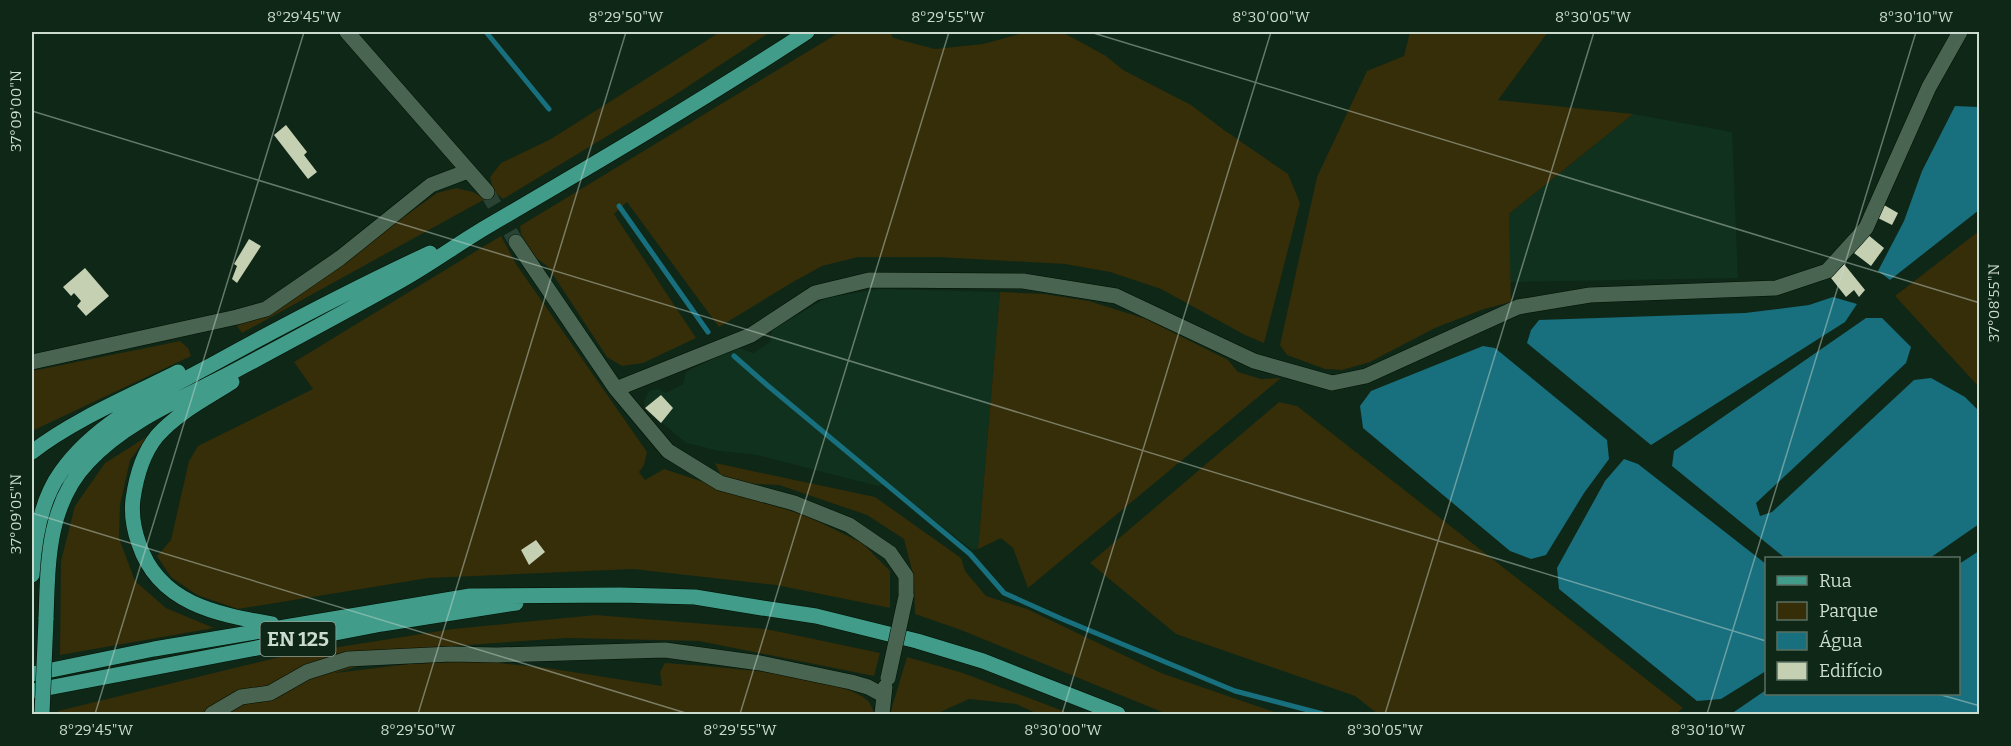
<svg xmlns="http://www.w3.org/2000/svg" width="2011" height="746" viewBox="0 0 2011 746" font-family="Bitter,serif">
  <rect width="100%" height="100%" fill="#0e2717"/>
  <path fill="#10311e" d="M1633,114L1732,132L1738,278L1510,282L1509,214Z
    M879,289L1000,292L978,549L972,550L888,484L877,486L757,455L719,451L686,443L645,408L644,401L649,391L658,389L666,393L683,384L686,372L736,347L753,353L770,342L772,330L826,298Z"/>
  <path fill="#362d09" d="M720,32H770L672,97L503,199L494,192L490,177L501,163L551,139Z
    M840,32H890L893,38L935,49L983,44L1027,32H1062L1106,56L1123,70L1191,105L1224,130L1288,174L1300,203L1264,343L1245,335L1161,289L1110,272L1065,264L937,257H858L822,266L793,282L719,327L627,202L614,214L696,338L643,363L622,366L607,357L548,267L534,256L521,234L520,226Z
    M1410,32H1548L1498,100L1633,114L1509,214L1511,302L1484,309L1435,328L1370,362L1342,370L1325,369L1287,355L1280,345L1317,177L1367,71L1404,56Z
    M456,188L473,192L485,199L242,333L237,326L282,305L437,193Z
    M1979,231V387L1895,296Z
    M501,236L516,264L647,452L644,465L639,472L645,480L664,469L809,517L862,543L890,571V608L776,585L633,569L428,578L238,609L197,595L171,577L157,556L171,540L189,461L198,446L313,389L294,362Z
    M1000,292L1044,294L1089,301L1146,319L1228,360L1238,372L1261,379L1281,378L1028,588L1013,548L1001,538L978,549Z
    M180,341L188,348L191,356L32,431V371Z
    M1279,402L1297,406L1683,708L1676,714H1378L1355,696L1176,634L1090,563Z
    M148,436L130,460L120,505L119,538L135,581L166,608L214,628L60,655L61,561L75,506L105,463Z
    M715,463L875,497L961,558L965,571L986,596L1027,609L1161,673L1280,714H1167L961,630L915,614L914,578L904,539L867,515L779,485L733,483L720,474Z
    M596,615L766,629L880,653L874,676L699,641L568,638L422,648L335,673L409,664L480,661L547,668L662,686L660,672L665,663C705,666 844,674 869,702C871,705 873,711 875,714H58V711L288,655L453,629Z
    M907,657L963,673L1071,714H1038L1016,704L969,699L936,714H890Z"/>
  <path fill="#186f7e" d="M1955,106L1979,107V210L1890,280L1878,271L1904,221L1922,171Z
    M1833,297L1857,304L1845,322L1651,445L1527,343L1531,330L1539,320L1745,313L1809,305Z
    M1866,318H1882L1911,347L1906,363L1756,503L1760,516L1772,512L1914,380L1931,378L1965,397L1979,411V524L1930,558H1785L1672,466L1674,451Z
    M1483,346L1495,348L1607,440L1609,459L1584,493L1546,555L1531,559L1510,551L1363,428L1360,406L1371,391Z
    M1624,459L1638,464L1766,564V671L1721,699L1697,701L1559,589L1557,568L1605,481Z
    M1979,551V714H1731L1766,690V694H1958L1959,564Z"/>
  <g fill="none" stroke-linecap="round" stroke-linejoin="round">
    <path stroke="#186f7e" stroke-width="5" d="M486,32L549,109
      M619,206L708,332
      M734,356L767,385L970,554L1004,593L1062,619L1235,691L1323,714"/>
  </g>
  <path fill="#c4d0b1" d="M286,125L307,152L304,155L317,172L308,179L274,135Z
    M1884,205L1898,213L1892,225L1878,218Z
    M1867,234L1884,248L1871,266L1854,253Z
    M249,239L261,246L237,283L232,279L237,266L234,264Z
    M1844,264L1865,290L1859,297L1854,290L1846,297L1831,278Z
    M85,268L109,296L86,316L77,306L81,301L74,293L71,296L63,287Z
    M661,395L673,408L661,423L645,408Z
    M536,540L545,552L529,565L521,550Z"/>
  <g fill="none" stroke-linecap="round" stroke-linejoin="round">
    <path stroke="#2a4233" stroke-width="15" stroke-dasharray="15 8" stroke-linecap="butt" d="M487,192L516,242"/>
    <defs>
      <path id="minor" d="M347,32L487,192
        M516,242L616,389L668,451L720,483L794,503L849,525L890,553L906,576V596
        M32,362L237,317L266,309L340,258L431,185L468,171
        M616,389L751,335L815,293L869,280L1023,281L1116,296L1254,361L1332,383L1366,376L1518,307L1590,295L1776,288L1827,271L1866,228L1929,87L1960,32
        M212,714L241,697L270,693L307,672L348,659L451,654L497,655L665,650L760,663L851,682L868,687L883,695
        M882,714L885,687"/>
      <path id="primary" d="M232,382C207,398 177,413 157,436C143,453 136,478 133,499C131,515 134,530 139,544C159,604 217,614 272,624
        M32,452C75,419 129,397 178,372
        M32,575C34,540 40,501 61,472C98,420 160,393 215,363C286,324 357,287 430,253
        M46,619C48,563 47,505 88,462C125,422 181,399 229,374C287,343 345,312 402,280C432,263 459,243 488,226C596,163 703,100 807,32
        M32,674L154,649L470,596L620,595L695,597L762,608L816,616L917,641L983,661L1118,714
        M32,691L382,624L516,603"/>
    </defs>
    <use href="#minor" stroke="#001003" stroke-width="16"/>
    <use href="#primary" stroke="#001003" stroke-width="16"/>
    <use href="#minor" stroke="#496451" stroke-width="15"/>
    <use href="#primary" stroke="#419c8a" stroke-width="15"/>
    <defs>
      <path id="minor-bridge" d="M888,678L906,596"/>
      <path id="primary-bridge" d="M42,714L46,619"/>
    </defs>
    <use href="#minor-bridge" stroke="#001003" stroke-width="16" stroke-linecap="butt"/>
    <use href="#primary-bridge" stroke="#001003" stroke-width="16" stroke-linecap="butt"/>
    <use href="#minor-bridge" stroke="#496451" stroke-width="15"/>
    <use href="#primary-bridge" stroke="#419c8a" stroke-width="15"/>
  </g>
  <path fill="none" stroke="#ccdbd0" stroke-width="1.5" stroke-opacity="0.45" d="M1090,32L1980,303M32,111L1766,641M32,513L689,714M1938,694L1980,706M95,714L304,32M418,714L626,32M740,714L949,32M1062,714L1271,32M1385,714L1594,32M1707,714L1916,32"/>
  <g text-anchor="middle" stroke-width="6" stroke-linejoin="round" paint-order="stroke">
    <rect fill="#0e2717" stroke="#93a598" stroke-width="1.5" x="260.5" y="622" width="75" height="34" rx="4.5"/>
    <g font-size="20" font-weight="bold" fill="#ccdbd0">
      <text x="298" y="646">EN 125</text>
    </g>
  </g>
  <rect width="2011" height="746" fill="none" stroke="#0e2717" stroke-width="66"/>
  <rect x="1765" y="557" width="195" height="138" fill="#0e2717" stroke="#5a6f61" stroke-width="1.5"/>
  <rect x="1777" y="576" width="30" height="9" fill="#419c8a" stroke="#5a6f61" stroke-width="1.5"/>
  <text x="1819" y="587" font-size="18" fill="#ccdbd0">Rua</text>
  <rect x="1777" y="602" width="30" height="18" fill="#362d09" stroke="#5a6f61" stroke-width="1.5"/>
  <text x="1819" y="617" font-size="18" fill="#ccdbd0">Parque</text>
  <rect x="1777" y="632" width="30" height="18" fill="#186f7e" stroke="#5a6f61" stroke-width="1.5"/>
  <text x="1819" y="647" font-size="18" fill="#ccdbd0">Água</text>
  <rect x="1777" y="662" width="30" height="18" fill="#c4d0b1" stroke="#5a6f61" stroke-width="1.5"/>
  <text x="1819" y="677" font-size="18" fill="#ccdbd0">Edifício</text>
  <rect x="33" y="33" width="1945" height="680" fill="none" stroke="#ccdbd0" stroke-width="2"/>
  <g font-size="15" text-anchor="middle" fill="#ccdbd0">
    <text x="304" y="22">8°29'45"W</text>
    <text x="626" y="22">8°29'50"W</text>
    <text x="948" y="22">8°29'55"W</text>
    <text x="1271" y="22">8°30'00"W</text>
    <text x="1593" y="22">8°30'05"W</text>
    <text x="1916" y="22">8°30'10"W</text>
    <text transform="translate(16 111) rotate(-90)" y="5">37°09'00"N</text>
    <text transform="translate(1994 303) rotate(-90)" y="5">37°08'55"N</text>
    <text transform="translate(16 514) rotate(-90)" y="5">37°09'05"N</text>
    <text x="96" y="735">8°29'45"W</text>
    <text x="418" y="735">8°29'50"W</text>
    <text x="740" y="735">8°29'55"W</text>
    <text x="1063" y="735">8°30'00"W</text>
    <text x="1385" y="735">8°30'05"W</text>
    <text x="1708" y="735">8°30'10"W</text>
  </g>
</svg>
